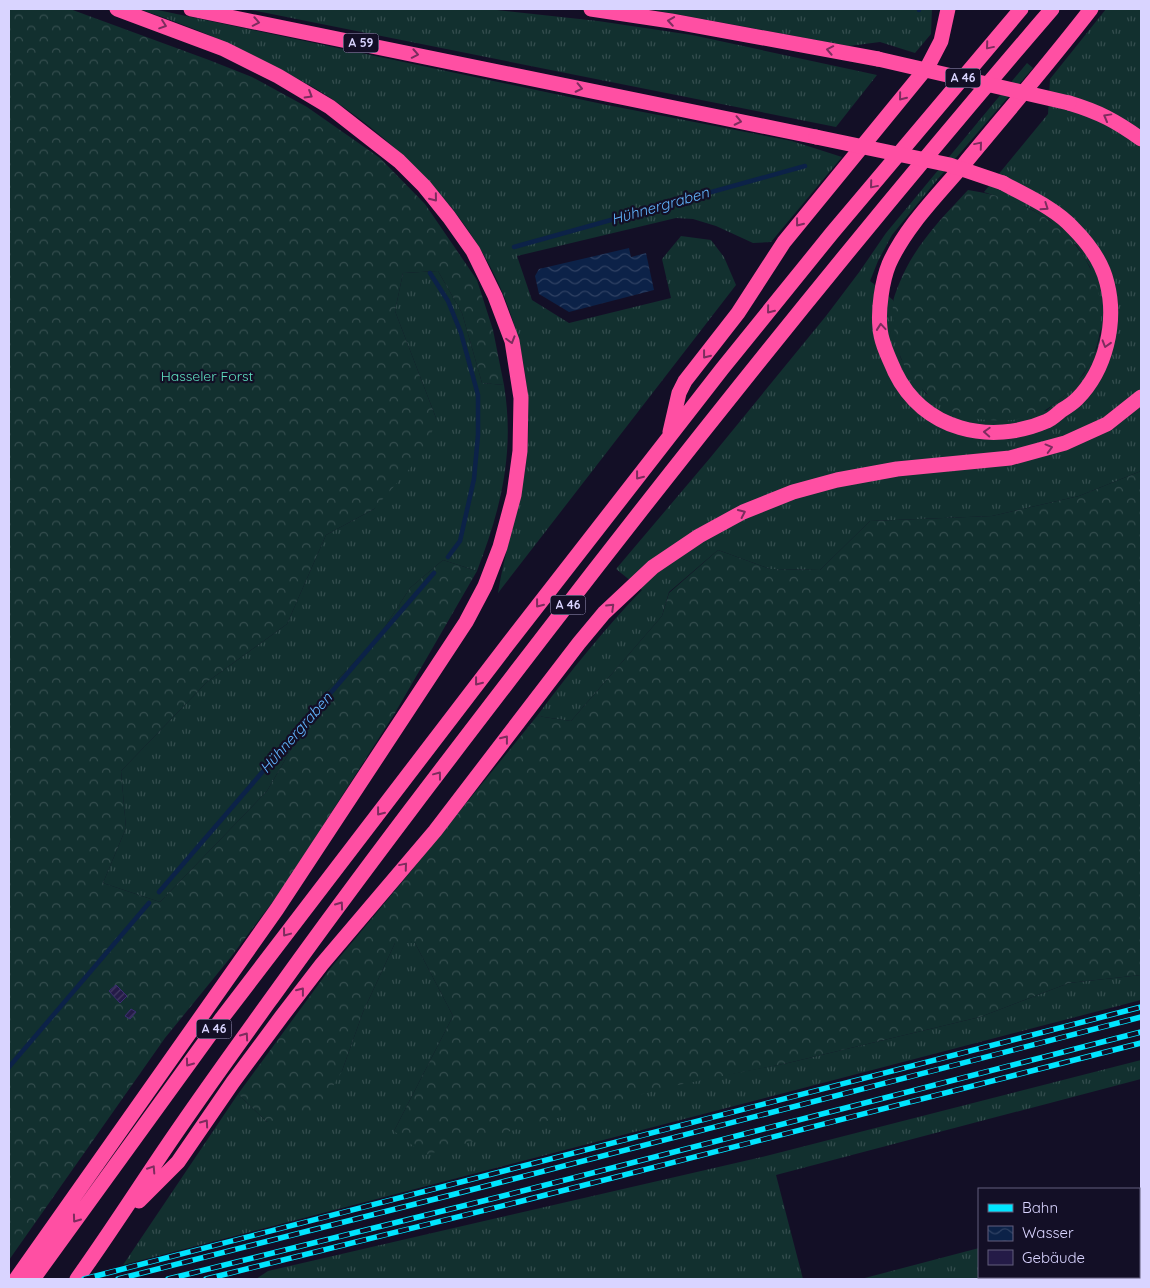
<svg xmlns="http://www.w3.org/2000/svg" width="1150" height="1288" viewBox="0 0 1150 1288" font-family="Quicksand,sans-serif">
  <defs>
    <pattern id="grass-tufts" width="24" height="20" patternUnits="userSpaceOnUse" patternTransform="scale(1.25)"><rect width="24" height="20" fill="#12302f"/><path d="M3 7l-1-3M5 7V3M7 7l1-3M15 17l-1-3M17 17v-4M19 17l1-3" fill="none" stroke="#344d4e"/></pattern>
    <pattern id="forest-crowns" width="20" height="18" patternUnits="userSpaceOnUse" patternTransform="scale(1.25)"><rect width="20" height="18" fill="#12302f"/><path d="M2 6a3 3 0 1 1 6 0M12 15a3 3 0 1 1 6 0" fill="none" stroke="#344d4e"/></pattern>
    <pattern id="water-waves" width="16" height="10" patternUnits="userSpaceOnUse" patternTransform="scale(1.25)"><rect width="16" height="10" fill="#0c2248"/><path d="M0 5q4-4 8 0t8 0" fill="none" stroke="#2f4163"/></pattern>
    <pattern id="building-hatch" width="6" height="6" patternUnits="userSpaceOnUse" patternTransform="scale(1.25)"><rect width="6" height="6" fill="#241b47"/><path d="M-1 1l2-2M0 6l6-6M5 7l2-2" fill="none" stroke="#433b63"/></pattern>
  </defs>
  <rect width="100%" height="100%" fill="#130f26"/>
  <path fill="url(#grass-tufts)" d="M140,9H153L607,105L792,141L842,157L771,242L753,243L716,226L693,219L676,218L517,256L532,300L569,323L671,298L662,259L681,236L711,240L724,257L736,285L498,593C506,541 526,492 528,439C535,290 450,180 332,99C314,87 295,77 277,68C262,60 247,52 231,45C202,31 170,20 140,9Z
    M246,9H488L598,21L692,35L877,75L836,127Z
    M648,9H932L931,34L915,53L880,42L849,46Z
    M1106,9H1141V471L1079,496L992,516L870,521L820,570L770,569L718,550L669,592L662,616L571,721L537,716C570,672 604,629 642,590L616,569L710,458L826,316L860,271L886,233L1027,63L1033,68L937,180L892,235L878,261L870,281L893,300L896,338L901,359L926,394L1046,411L1064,396L1084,374L1097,348L1101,333L1090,267L1077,246L1048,219L1027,207L984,192L1048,114L1050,79Z
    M438,271L462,313L482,383L504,385C515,452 501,509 477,571L443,560L410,588L379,636L322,696L267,791L160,902L103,883L126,828L121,771L207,682L287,624L326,535L374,509L436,418L395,311L403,273Z
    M395,943H415L453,1016L394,1131L668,1086L788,1063L980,1017L1069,983L1141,975V1000L123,1265L238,1094L267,1122L342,1071L363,1012Z
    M1141,1060V1079L776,1175L803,1279H256L268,1271L766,1156Z
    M1141,1205V1279H861L979,1248V1277H1139V1206Z"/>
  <path fill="url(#forest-crowns)" d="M9,9H70L209,60L252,77L307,107L380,158L425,204L477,280L493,330L504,385L482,383L462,313L438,271L403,273L395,311L436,418L427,449L374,509L326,535L287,624L207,682L121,771L126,828L103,883L160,902L267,791L322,696L379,636L410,588L443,560L477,571L395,713L283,888L231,957L165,1038L9,1260Z
    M968,190C1018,197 1067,221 1090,268C1104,298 1105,329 1092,359C1082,379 1066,397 1047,409C1022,426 971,423 945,408C930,400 906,373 901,358C895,343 892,317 893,302C894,296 897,289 899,284C914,246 941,219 968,190Z
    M1141,471V975L1069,983L980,1017L788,1063L668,1087L425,1155L394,1131L453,1016L415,943H395L363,1012L342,1071L319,1109L267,1122L238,1094L329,970L403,881L537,716L571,721L662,616L669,593L718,550L770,569L820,570L870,521L992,516L1079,496Z"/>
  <path fill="url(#water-waves)" d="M629,248L631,257L646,253L654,290L569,312L539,294L535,276L539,269Z"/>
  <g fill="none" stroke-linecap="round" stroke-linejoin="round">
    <path stroke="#0c2248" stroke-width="4.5" d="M919,9V10
      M514,247L805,166
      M430,273L448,301L461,333L478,395V435L474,479L460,541L448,557
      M159,892L434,573
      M9,1067L149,903"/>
  </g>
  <path fill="url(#building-hatch)" stroke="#3b2d73" d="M116,985L127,996L120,1003L109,991Z
    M131,1009L136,1012L130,1019L125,1016Z"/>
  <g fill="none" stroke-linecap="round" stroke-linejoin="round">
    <path stroke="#ff4fa3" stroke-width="15" d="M191,9L816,137
      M591,9L671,21L878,59
      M1069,103C1099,112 1116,121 1141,139
      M1003,183C1026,196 1055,208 1073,228C1088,243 1102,262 1107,283C1117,322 1106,370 1077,399C1073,403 1067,407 1062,410C1057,414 1052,419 1047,421C990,446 923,430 895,372C889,358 881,343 880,328C878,310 882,281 889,264C906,226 938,195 964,164C1007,112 1050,62 1091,9
      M670,432L679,393L685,381L738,313L784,242L928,66L941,41L948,9
      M139,1201L178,1162L233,1082L282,1016L322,964L435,831L579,643L604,613L653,567L699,536L743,512L793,492L837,480L897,469L1010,458L1065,443L1107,424L1141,397
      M16,1279L277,909L466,622L485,586L500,547L514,495L520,451L521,398L512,341L495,296L473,251L449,217L424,186L399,161L330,107L278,76L224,49L117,9
      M33,1279L222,1018L508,644L722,369L832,233L1021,9
      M77,1279C107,1237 134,1195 163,1152C200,1097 240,1042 279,988C365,868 455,751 545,634C709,421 877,212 1052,9"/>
    <defs>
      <path id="rail" d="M84,1279L1141,1007
        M118,1279L455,1194L1141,1017
        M168,1279L491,1199L1141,1032
        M206,1279L518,1202L1141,1043"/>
    </defs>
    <use href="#rail" stroke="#00e5ff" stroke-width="5.5"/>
    <use href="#rail" stroke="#130f26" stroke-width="4" stroke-dasharray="11" stroke-linecap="butt"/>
    <path stroke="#ff4fa3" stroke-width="15" d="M878,59L1069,103
      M816,137L950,165L1003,183"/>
  </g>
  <defs><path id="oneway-chevron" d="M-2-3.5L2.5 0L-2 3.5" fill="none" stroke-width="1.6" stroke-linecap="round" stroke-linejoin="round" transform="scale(1.25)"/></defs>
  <g stroke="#7d2c5e">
    <use href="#oneway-chevron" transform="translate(671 21) rotate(-171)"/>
    <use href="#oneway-chevron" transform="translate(256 22) rotate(11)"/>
    <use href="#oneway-chevron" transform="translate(163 25) rotate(19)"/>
    <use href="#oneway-chevron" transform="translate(989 46) rotate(130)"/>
    <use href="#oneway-chevron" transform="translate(830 50) rotate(-169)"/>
    <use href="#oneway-chevron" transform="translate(415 54) rotate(11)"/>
    <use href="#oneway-chevron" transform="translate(579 88) rotate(12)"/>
    <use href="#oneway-chevron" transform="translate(309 95) rotate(31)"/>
    <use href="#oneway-chevron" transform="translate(902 97) rotate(129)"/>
    <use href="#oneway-chevron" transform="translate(1107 117) rotate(-151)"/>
    <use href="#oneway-chevron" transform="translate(738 121) rotate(12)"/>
    <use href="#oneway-chevron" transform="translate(979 145) rotate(-50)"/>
    <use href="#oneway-chevron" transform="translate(873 185) rotate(130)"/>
    <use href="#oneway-chevron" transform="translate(434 198) rotate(51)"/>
    <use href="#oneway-chevron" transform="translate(1045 207) rotate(34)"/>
    <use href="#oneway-chevron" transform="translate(799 223) rotate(128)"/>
    <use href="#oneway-chevron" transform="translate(770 310) rotate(129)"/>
    <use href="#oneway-chevron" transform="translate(881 327) rotate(-95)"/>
    <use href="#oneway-chevron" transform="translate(511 340) rotate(74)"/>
    <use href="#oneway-chevron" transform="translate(1106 344) rotate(107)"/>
    <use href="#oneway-chevron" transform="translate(706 355) rotate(128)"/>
    <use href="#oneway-chevron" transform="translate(987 432) rotate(-177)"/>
    <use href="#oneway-chevron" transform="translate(1049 448) rotate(-15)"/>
    <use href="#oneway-chevron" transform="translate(639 476) rotate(128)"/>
    <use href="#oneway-chevron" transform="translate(742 513) rotate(-25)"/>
    <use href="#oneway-chevron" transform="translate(539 604) rotate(128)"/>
    <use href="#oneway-chevron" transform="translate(611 607) rotate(-44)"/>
    <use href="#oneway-chevron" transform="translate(478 682) rotate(128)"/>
    <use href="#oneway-chevron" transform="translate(505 739) rotate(-52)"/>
    <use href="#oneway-chevron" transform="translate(438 775) rotate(-53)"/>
    <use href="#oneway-chevron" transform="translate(380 812) rotate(128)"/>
    <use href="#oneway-chevron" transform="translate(404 866) rotate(-50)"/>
    <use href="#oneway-chevron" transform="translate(340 905) rotate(-54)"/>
    <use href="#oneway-chevron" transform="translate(286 933) rotate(127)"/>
    <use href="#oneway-chevron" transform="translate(301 991) rotate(-52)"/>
    <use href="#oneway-chevron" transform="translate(245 1036) rotate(-55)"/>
    <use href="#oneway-chevron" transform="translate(189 1063) rotate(126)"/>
    <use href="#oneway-chevron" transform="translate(205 1123) rotate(-55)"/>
    <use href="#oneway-chevron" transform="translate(152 1169) rotate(-57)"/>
    <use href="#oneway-chevron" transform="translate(76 1219) rotate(126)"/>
  </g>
  <g text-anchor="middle" stroke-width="4.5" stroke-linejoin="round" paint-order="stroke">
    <g fill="#130f26" stroke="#9e99be" stroke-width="1">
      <rect x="343.5" y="33.5" width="35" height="19" rx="4"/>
      <rect x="945.5" y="68.5" width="35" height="19" rx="4"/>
      <rect x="550.5" y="595.5" width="35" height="19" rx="4"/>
      <rect x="196.5" y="1019.5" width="35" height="19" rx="4"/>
    </g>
    <g font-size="12" font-weight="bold" fill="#d9d4ff">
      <text x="361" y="47">A 59</text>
      <text x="963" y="82">A 46</text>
      <text x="568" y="609">A 46</text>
      <text x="214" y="1033">A 46</text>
    </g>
    <g font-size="14" fill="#5fe0c0" stroke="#130f26">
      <text x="207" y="381">Hasseler Forst</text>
    </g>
    <g font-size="15" font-style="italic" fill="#62b6ff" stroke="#130f26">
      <text transform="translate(660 206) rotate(-16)" y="5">Hühnergraben</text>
      <text transform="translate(296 733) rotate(-49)" y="5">Hühnergraben</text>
    </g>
  </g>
  <rect width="1150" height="1288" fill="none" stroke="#d9d4ff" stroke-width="20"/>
  <rect x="978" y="1188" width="162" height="90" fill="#130f26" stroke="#625e7d"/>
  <rect x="988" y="1204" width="25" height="8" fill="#00e5ff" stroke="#625e7d"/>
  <text x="1022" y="1213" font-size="15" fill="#d9d4ff">Bahn</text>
  <rect x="988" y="1226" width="25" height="15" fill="url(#water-waves)" stroke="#625e7d"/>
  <text x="1022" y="1238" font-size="15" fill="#d9d4ff">Wasser</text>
  <rect x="988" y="1250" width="25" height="15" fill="#241b47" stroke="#625e7d"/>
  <text x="1022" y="1263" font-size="15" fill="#d9d4ff">Gebäude</text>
</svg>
